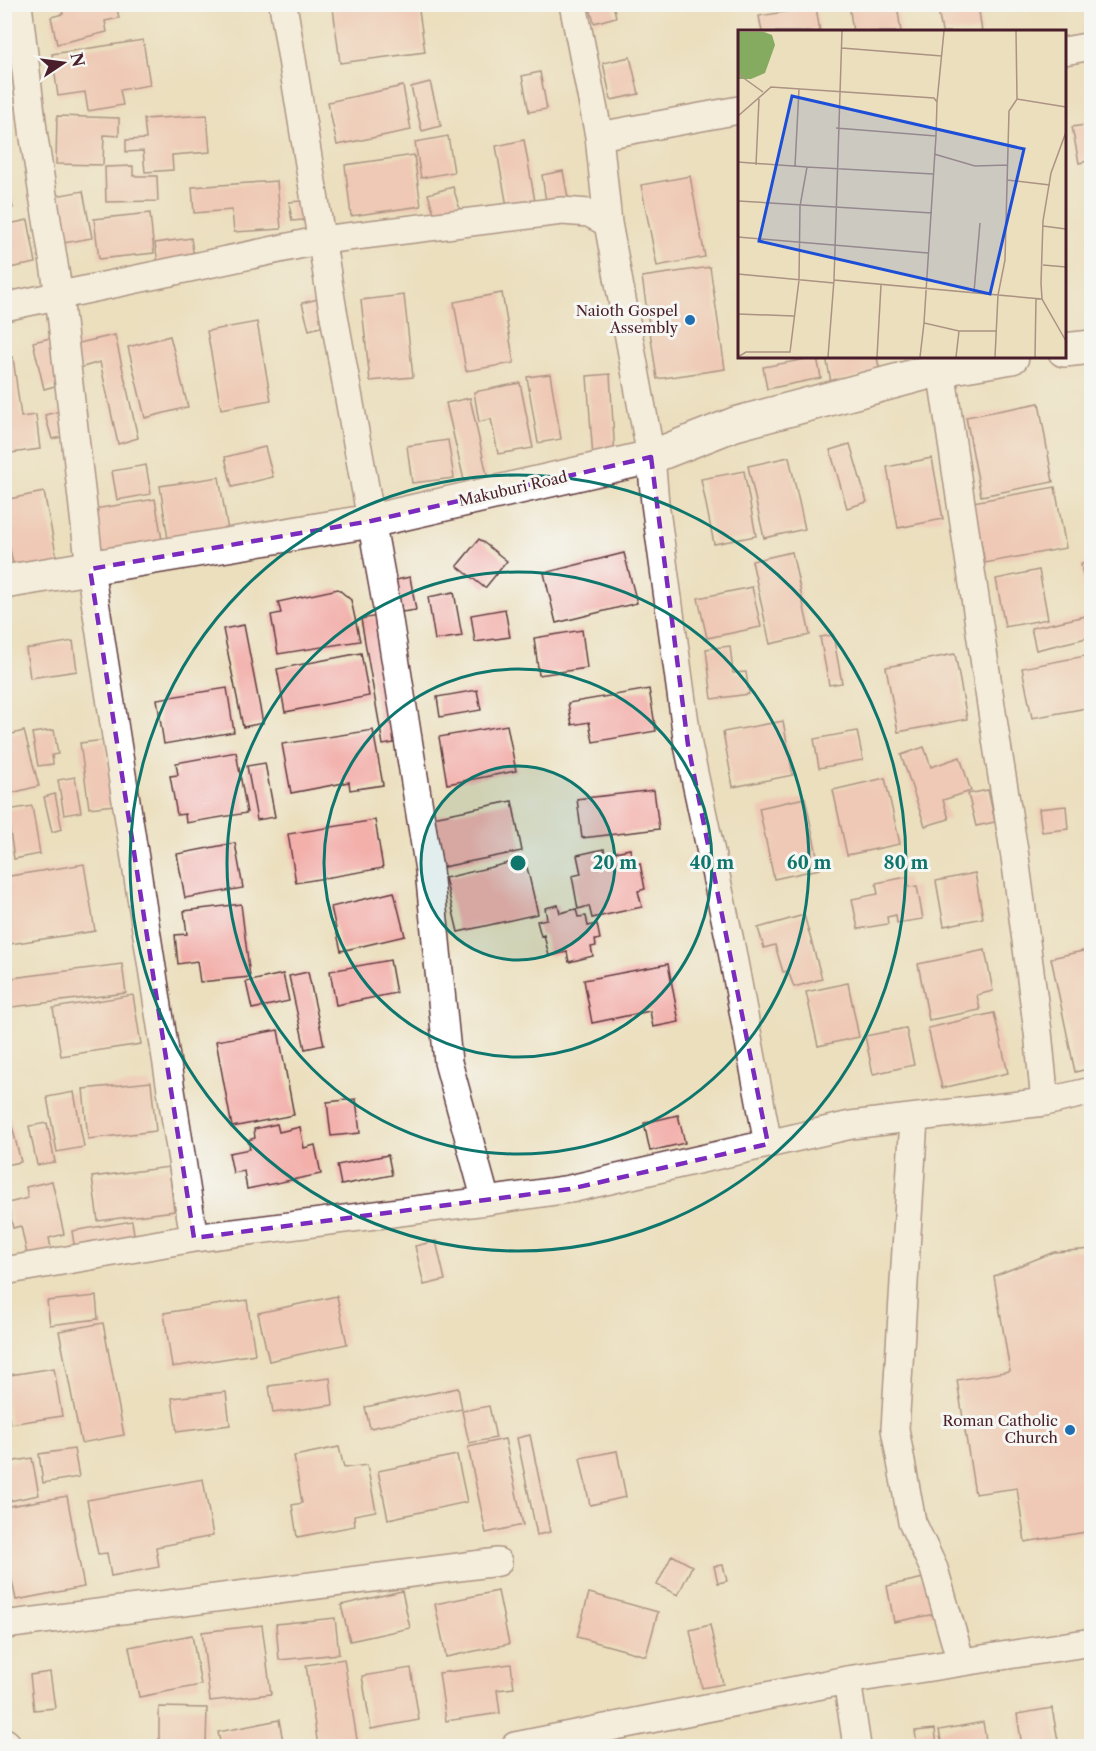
<svg xmlns="http://www.w3.org/2000/svg" width="1096" height="1751" viewBox="0 0 1096 1751" font-family="'Libre Caslon Text',serif">
  <rect width="100%" height="100%" fill="#f6f6f2"/>
  <filter id="ink" filterUnits="userSpaceOnUse"><feTurbulence type="fractalNoise" baseFrequency=".0167" numOctaves="2"/><feDisplacementMap in="SourceGraphic" scale="12" xChannelSelector="R" yChannelSelector="G"/><feConvolveMatrix kernelMatrix="1 2 1 2 8 2 1 2 1" color-interpolation-filters="sRGB"/></filter>
  <filter id="wash" filterUnits="userSpaceOnUse"><feTurbulence type="fractalNoise" baseFrequency=".008" numOctaves="4" result="noise"/><feDisplacementMap in="SourceGraphic" scale="24" xChannelSelector="R" yChannelSelector="G"/><feGaussianBlur stdDeviation="1.35" result="paint"/><feColorMatrix in="noise" values="0 0 0 0 0 0 0 0 0 0 0 0 0 0 0 0 0 1.4 0 .05"/><feComposite in="paint" operator="in"/></filter>
  <g filter="url(#wash)">
    <rect width="100%" height="100%" fill="#ebdfbe"/>
    <g id="blocks">
      <path fill="#f3afaa" d="M61,4H116L119,18L105,21L107,32L57,44L51,17L63,14Z
        M359,4H418L425,52L340,63L333,8Z
        M589,4H613L616,17L594,23Z
        M849,4H897L901,32H853Z
        M937,4H978L982,32H942Z
        M816,7L820,32H762L759,16Z
        M143,40L150,85L120,90L123,105L88,111L85,92L58,96L52,54Z
        M630,57L639,94L611,100L603,63Z
        M540,72L547,109L529,112L522,76Z
        M430,82L441,126L422,131L411,87Z
        M403,86L411,130L337,145L328,102Z
        M207,115L210,152L172,155L173,170L145,172L143,151L126,152V140L146,139L144,119Z
        M57,116L119,118V136L104,135L103,165L56,164Z
        M1092,124V160L1079,163L1072,127Z
        M448,136L454,172L421,178L415,142Z
        M524,140L536,207L508,212L496,146Z
        M414,155L421,206L351,216L345,165Z
        M133,166V176H157L158,201L106,202L105,167Z
        M563,171L568,198L546,202L542,175Z
        M4,174L13,208L4,210Z
        M690,176L705,257L657,266L641,185Z
        M277,181L281,229L234,232L232,210L194,213L192,187Z
        M453,187L462,216L437,223L428,194Z
        M83,191L92,238L64,243L55,196Z
        M313,200L315,219L292,221L289,202Z
        M150,213L154,253L99,259L94,219Z
        M28,220L36,263L4,269V225Z
        M191,238L195,265L159,270L155,243Z
        M710,267L725,369L657,379L642,277Z
        M502,293L514,363L466,371L454,302Z
        M404,295L413,377L370,381L361,300Z
        M318,299L324,326L309,330L302,303Z
        M257,322L271,400L221,409L207,331Z
        M115,335L138,438L118,444L100,362L76,369L70,345Z
        M170,336L188,407L145,418L128,347Z
        M55,337L66,383L44,389L33,342Z
        M13,357L21,417L36,415L40,449L4,454V358Z
        M817,357L821,378L767,389L763,367Z
        M826,357H877L880,372L831,382Z
        M550,374L561,439L538,443L527,377Z
        M610,374L615,456L593,458L587,376Z
        M520,383L533,448L498,454L491,419L479,422L474,392Z
        M470,398L489,484L466,489L446,403Z
        M1039,403L1053,482L981,496L966,417Z
        M64,410L70,435L52,439L45,415Z
        M448,440L454,478L412,483L407,446Z
        M850,444L867,502L847,508L830,450Z
        M265,447L273,477L232,487L225,457Z
        M789,457L805,529L764,538L748,466Z
        M932,458L943,519L898,528L887,467Z
        M146,465L151,494L117,500L112,471Z
        M744,471L756,536L714,544L701,479Z
        M219,477L229,537L169,546L160,486Z
        M1055,487L1066,548L985,563L973,502Z
        M44,492L58,564L15,573L4,521V500Z
        M155,499L163,546L97,557L88,510Z
        M479,539L507,561L485,588L457,566Z
        M792,552L810,635L770,644L752,561Z
        M624,553L637,603L556,623L544,573Z
        M1092,562V614H1090L1081,564Z
        M1039,570L1048,619L1005,627L996,579Z
        M410,577L416,610L402,612L396,580Z
        M752,587L761,627L707,638L698,598Z
        M338,589L351,600L360,641L278,654L271,615L281,613L278,602Z
        M454,592L462,636L435,640L428,597Z
        M505,609L510,637L475,642L471,615Z
        M383,615L406,741L383,745L361,619Z
        M1086,616L1091,637L1036,650L1031,628Z
        M244,625L263,723L243,727L223,629Z
        M582,630L587,668L539,675L534,638Z
        M833,635L842,683L829,685L820,637Z
        M73,641L77,671L30,678L26,649Z
        M730,646L733,673L746,672L749,694L712,699L706,649Z
        M361,653L369,696L285,712L277,669Z
        M955,654L967,719L898,732L886,667Z
        M1090,655L1092,663V707L1032,718L1022,668Z
        M227,688L234,732L164,744L157,699Z
        M649,689L656,731L593,742L589,722L572,725L568,703Z
        M477,690L481,710L440,717L437,697Z
        M783,721L793,775L733,787L723,732Z
        M507,725L516,771L447,784L439,737Z
        M54,730L58,754L52,755L53,764L38,766L32,733Z
        M373,730L383,785L350,790L349,782L291,793L282,744Z
        M24,731L39,786L4,795V736Z
        M857,731L863,760L819,768L814,739Z
        M105,740L114,805L89,808L80,743Z
        M924,747L931,767L960,757L971,791L943,800L949,819L925,826L901,755Z
        M236,752L247,813L186,823L185,814L177,815L170,776L178,775L176,763Z
        M265,763L275,817L257,820L247,766Z
        M75,777L81,812L64,815L58,780Z
        M885,778L900,844L847,855L833,790Z
        M654,790L659,829L582,838L577,799Z
        M988,790L995,822L976,826L968,794Z
        M55,794L62,829L52,832L44,797Z
        M805,798L820,869L774,879L759,808Z
        M512,801L522,851L443,867L433,817Z
        M32,806L40,854L14,859L7,810Z
        M1066,806L1068,829L1042,832L1039,809Z
        M375,820L383,868L296,883L288,834Z
        M235,843L243,888L185,898L177,854Z
        M604,849L605,854L630,849L633,864L640,863L645,889L638,891L642,907L592,918L589,906L578,909L572,876L581,874L577,855Z
        M525,859L538,914L458,932L445,878Z
        M84,864L95,931L4,945V877Z
        M975,873L983,918L944,926L936,881Z
        M907,877L909,887L917,886L923,919L897,923L896,915L887,917L888,924L858,929L852,899L878,894L876,883Z
        M394,892L405,936L341,951L331,907Z
        M241,904L250,977L200,982L197,961L178,964L175,935L187,934L184,911Z
        M558,905L560,913L576,909L578,917L586,916L588,926L597,924L600,939L595,940L596,946L591,947L593,956L569,962L567,952L549,956L544,935L541,936L537,921L547,919L545,908Z
        M804,915L822,979L794,987L788,971L783,972L775,945L764,948L758,928Z
        M1092,949V1068L1075,1072L1051,958Z
        M985,950L993,991L977,995L980,1010L929,1020L918,964Z
        M390,960L396,993L336,1005L330,971Z
        M122,964L126,993L4,1008V979Z
        M668,964L679,1022L653,1027L650,1011L592,1023L584,980Z
        M308,972L324,1045L305,1049L289,976Z
        M283,974L289,1001L252,1009L246,982Z
        M848,983L859,1037L818,1046L806,992Z
        M133,995L141,1044L61,1056L53,1008Z
        M994,1013L1008,1073L942,1088L928,1028Z
        M906,1028L914,1065L873,1074L865,1036Z
        M278,1030L294,1115L232,1127L216,1041Z
        M151,1082L156,1131L88,1139L83,1089Z
        M74,1092L84,1147L57,1152L47,1097Z
        M356,1099L360,1133L331,1136L327,1102Z
        M8,1110L21,1162L4,1165V1111Z
        M678,1115L685,1143L650,1151L644,1123Z
        M47,1123L55,1162L37,1165L29,1126Z
        M277,1124L279,1132L300,1127L304,1148L315,1145L321,1174L247,1189L244,1171L233,1173L229,1153L250,1149L248,1140L255,1138L254,1129Z
        M388,1155L392,1175L341,1185L337,1165Z
        M169,1167L174,1211L98,1221L92,1177Z
        M52,1181L64,1234L49,1238L52,1253L28,1259L21,1226L13,1228L8,1203L28,1198L26,1187Z
        M132,1221L135,1240L75,1250L72,1231Z
        M436,1241L445,1280L424,1285L415,1246Z
        M1092,1249V1531L1025,1542L1017,1488L975,1494L957,1380L1010,1371L994,1276L1054,1252Z
        M96,1296L98,1319L50,1325L47,1301Z
        M337,1296L347,1344L269,1361L258,1313Z
        M247,1300L255,1354L172,1367L164,1313Z
        M103,1323L124,1435L81,1443L59,1331Z
        M54,1368L62,1416L10,1424L4,1388V1376Z
        M330,1378L333,1405L273,1413L269,1386Z
        M458,1388L462,1409L370,1428L365,1407Z
        M226,1392L230,1425L177,1432L172,1398Z
        M489,1406L496,1438L469,1443L462,1411Z
        M530,1435L550,1532L537,1535L517,1438Z
        M505,1439L523,1525L486,1533L468,1447Z
        M339,1447L344,1468L367,1465L376,1511L354,1515L355,1526L297,1537L292,1505L302,1503L294,1456Z
        M74,1449L79,1477L43,1483L39,1454Z
        M617,1451L626,1497L590,1505L580,1458Z
        M457,1455L467,1502L388,1519L378,1471Z
        M32,1458L39,1495L4,1502V1463Z
        M203,1479L213,1536L156,1547L159,1567L111,1576L107,1553L98,1554L87,1500Z
        M67,1496L84,1587L16,1600L4,1541V1507Z
        M672,1555L692,1566L678,1595L657,1585Z
        M723,1565L727,1581L718,1583L714,1566Z
        M933,1576L940,1613L894,1622L887,1586Z
        M402,1591L410,1628L350,1641L341,1605Z
        M498,1591L509,1644L446,1657L435,1604Z
        M589,1593L658,1612L646,1656L577,1637Z
        M335,1618L339,1654L279,1660L276,1624Z
        M262,1625L271,1694L210,1701L202,1632Z
        M710,1625L723,1684L702,1688L690,1630Z
        M192,1635L201,1685L139,1697L129,1647Z
        M344,1659L358,1746H318L306,1665Z
        M511,1664L514,1688L497,1690L500,1713L446,1721L439,1673Z
        M411,1668L419,1720L371,1729L362,1676Z
        M50,1672L55,1708L34,1710L30,1675Z
        M159,1707L207,1708L206,1746H159Z
        M1052,1708L1059,1746H1022L1017,1714Z
        M279,1720L284,1746H221L218,1732Z
        M983,1722L987,1746H942L939,1730Z
        M935,1729L937,1746H917L915,1731Z"/>
    </g>
  </g>
  <g filter="url(#ink)">
    <use href="#blocks" fill-opacity="0" stroke="#623c41" stroke-width="1.5"/>
    <g fill="none" stroke-linecap="round" stroke-linejoin="round">
      <defs>
        <path id="minor" d="M18,4L34,138L59,296L90,569L194,1238
          M283,4L332,305L387,608L429,870L448,1062L486,1201
          M573,4L599,136L608,223
          M1064,51L1092,46
          M599,136L739,110
          M4,307L322,240L562,211L589,213L608,223L651,457L655,503L688,745L731,946L768,1144
          M941,369L996,739L1015,857L1038,1032L1045,1102
          M914,1119L895,1429L912,1522L934,1569L961,1662
          M4,1271L194,1238L486,1201L570,1189L851,1125L1045,1102L1092,1091
          M4,1625L498,1562
          M847,1680L857,1746
          M515,1746L847,1680L1092,1642"/>
        <path id="tertiary" d="M1064,350L1092,347
          M4,582L371,521L651,457L735,424L941,369L1012,357
          M4,1745L5,1746"/>
      </defs>
      <use href="#minor" stroke="#623c41" stroke-width="30"/>
      <use href="#tertiary" stroke="#623c41" stroke-width="36"/>
      <use href="#minor" stroke="#fff" stroke-width="27"/>
      <use href="#tertiary" stroke="#fff" stroke-width="33"/>
    </g>
  </g>
  <path d="M0 0H1096V1751H0ZM651,457L688,745L768,1144L570,1189L194,1238L90,569L371,521Z" fill="#ebdfbe" fill-opacity=".55" fill-rule="evenodd"/>
  <path fill="none" stroke="#7b2cbf" stroke-width="4.5" stroke-dasharray="12 8" stroke-linejoin="round" d="M651,457L688,745L768,1144L570,1189L194,1238L90,569L371,521Z"/>
  <circle cx="518" cy="863" r="97" fill="#0f766e" fill-opacity=".12"/>
  <g fill="none" stroke="#0f766e" stroke-width="3">
    <circle cx="518" cy="863" r="97"/>
    <circle cx="518" cy="863" r="194"/>
    <circle cx="518" cy="863" r="291"/>
    <circle cx="518" cy="863" r="388"/>
  </g>
  <g fill="#1f6fb2" stroke="#f6f6f2" stroke-width="2">
    <circle cx="690" cy="320" r="6"/>
    <circle cx="1070" cy="1430" r="6"/>
  </g>
  <g text-anchor="middle" stroke-width="6" stroke-linejoin="round" paint-order="stroke">
    <g font-size="15" fill="#4a1f2b" stroke="#f6f6f2" text-anchor="end">
      <text x="678" y="316">Naioth Gospel<tspan x="678" dy="17">Assembly</tspan></text>
      <text x="1058" y="1426">Roman Catholic<tspan x="1058" dy="17">Church</tspan></text>
    </g>
    <g font-size="15" fill="#4a1f2b" stroke="#f6f6f2">
      <text transform="translate(513 489) rotate(-13)" y="5">Makuburi Road</text>
    </g>
  </g>
  <g transform="translate(738 30)">
    <rect width="328" height="328" fill="#ebdfbe"/>
    <path d="M0,2H26L34,5L37,15L27,43L13,49H0Z" fill="#85ab61"/>
    <path fill="none" stroke="#ab9283" stroke-width="1.5" d="M104,1L96,250L260,265L257,327M278,1L279,69M104,18L204,26M0,44L25,62M199,72L206,1M0,86L33,57L196,68L199,72L198,106L186,293L221,301H258M98,98L198,106M328,102L313,143L305,191L303,253L304,269L328,311M196,124L237,136L270,135M0,132L69,137M18,135L21,69M57,136L61,59M269,150L312,155M0,171L194,183M305,196L328,199M0,207L190,223M305,235L328,237M0,244L96,253M236,262L242,193M304,269L260,265L267,230L271,81L279,69L328,77M0,284L56,286M0,327L8,322H52L61,250L62,176L69,137L195,144M90,327L96,250M139,327L143,255M182,327L186,293M218,327L221,301M297,327L298,268"/>
    <path fill="#1d4ed8" fill-opacity="0.15" stroke="#1d4ed8" stroke-width="3" d="M54,66L286,119L252,264L21,211Z"/>
    <rect width="328" height="328" fill="none" stroke="#4a1f2b" stroke-width="3"/>
  </g>
  <circle cx="518" cy="863" r="9" fill="#0f766e" stroke="#f6f6f2" stroke-width="3"/>
  <g font-size="18" text-anchor="middle" font-weight="bold" fill="#0f766e" stroke="#f6f6f2" stroke-width="6" stroke-linejoin="round" paint-order="stroke">
    <text x="615" y="869">20 m</text>
    <text x="712" y="869">40 m</text>
    <text x="809" y="869">60 m</text>
    <text x="906" y="869">80 m</text>
  </g>
  <rect width="1096" height="1751" fill="none" stroke="#f6f6f2" stroke-width="24"/>
  <g transform="translate(63 63) rotate(77)" stroke="#f6f6f2" stroke-width="4.5" paint-order="stroke">
  <path d="M0-4.5L10 22L0 15L-10 22Z" fill="#4a1f2b"/>
  <text y="-9" font-size="16" font-weight="bold" text-anchor="middle" fill="#4a1f2b">N</text>
  </g>
</svg>
